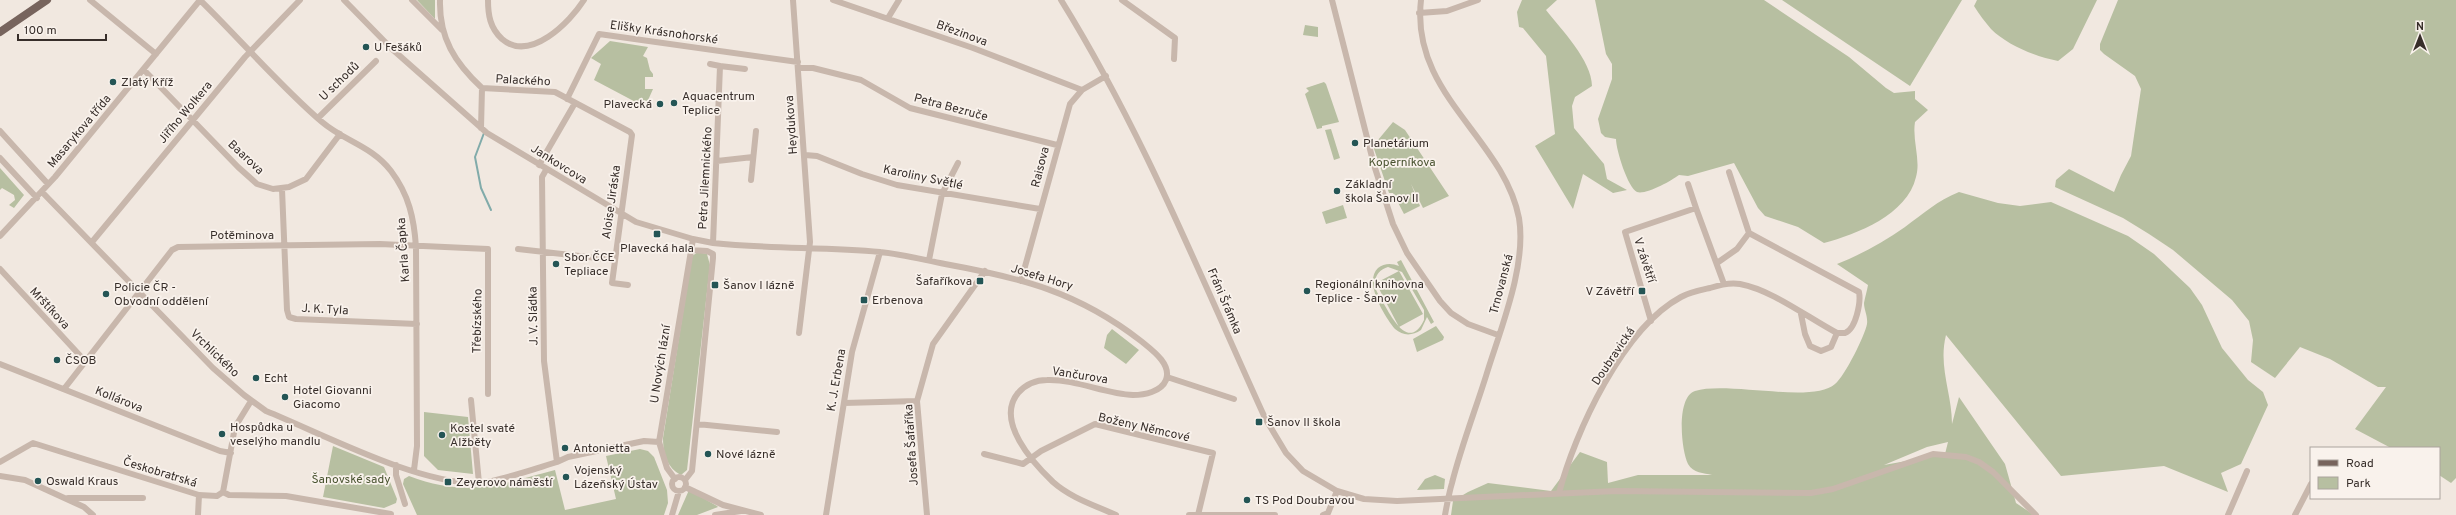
<svg xmlns="http://www.w3.org/2000/svg" width="2456" height="515" viewBox="0 0 2456 515" font-family="Overpass,sans-serif">
  <rect width="100%" height="100%" fill="#f1e8e0"/>
  <path fill="#b7bfa1" fill-rule="evenodd" d="M417,0H435V19Z
    M1522,0H1557L1546,10C1561,29 1592,61 1592,86L1575,97L1572,106L1574,128L1604,164L1607,179L1627,190L1613,193L1583,174L1573,209L1535,146L1555,134L1546,56L1523,28L1519,27L1517,12Z
    M1595,0H1764L1849,57L1886,88L1894,93L1915,91V99L1928,110L1915,122C1912,140 1921,160 1916,177C1907,215 1857,234 1824,243L1798,227L1765,216L1758,208L1734,163L1688,176L1679,175C1671,181 1646,195 1637,192C1628,188 1616,150 1616,139L1605,137L1601,133L1598,119L1612,79V64L1606,54Z
    M1782,0H1962L1910,86Z
    M1977,0H2097L2073,49L2058,61C2036,57 2007,45 1991,29C1985,22 1979,14 1974,6Z
    M2118,0H2456V478L2451,483L2439,475V448H2391L2355,429L2386,387H2378L2330,359L2300,347L2275,378L2251,362L2253,340L2249,321L2232,300L2173,250L2149,234L2123,218L2055,187L2056,180L2069,169L2114,192L2121,175L2131,156L2141,89L2135,76L2104,54L2100,50V44Z
    M1305,25L1318,27V37L1303,35Z
    M610,41L648,47L643,56L647,58L650,70L653,74V77H645V89H653L645,107L594,80L601,64L591,58Z
    M1324,82L1326,84L1339,122L1322,126V128L1317,129L1305,94L1309,91L1306,88Z
    M1393,122L1405,130L1449,196L1423,208L1411,184L1420,206L1404,214L1393,193H1389L1373,146Z
    M1331,129L1340,158L1334,160L1325,130Z
    M0,168L24,195L14,208L9,205L15,200L14,195L2,188L0,190Z
    M1959,192L1998,203L2020,206L2051,202L2128,236L2154,254L2190,288L2202,305L2222,348L2248,380L2263,392L2268,405L2241,464L2221,473L2228,492L2164,466L2061,476L1946,335C1938,367 1952,393 1952,424L1959,397L2005,464L2016,503L2034,515H1451L1453,501L1468,492L1488,483L1551,491L1580,452L1607,462L1608,483L1638,475H1712C1704,473 1693,473 1688,464C1681,450 1676,397 1695,391C1728,381 1813,404 1835,384C1845,376 1865,335 1867,324C1868,316 1864,310 1864,303C1865,297 1867,291 1868,285L1837,264C1862,254 1884,242 1905,227C1924,213 1937,201 1959,192ZM1948,442L1945,454L1884,465L1927,447Z
    M1343,205L1347,218L1326,224L1322,212Z
    M698,252L707,254L710,265L687,470L681,475C667,468 663,453 663,438L692,256Z
    M1401,260L1434,322L1431,324L1427,317L1421,330C1412,336 1403,336 1395,329C1385,317 1363,282 1378,268C1384,263 1392,263 1399,266L1397,262ZM1388,267L1402,272L1424,310V320C1409,351 1392,318 1384,304C1381,298 1375,291 1375,285C1374,276 1380,269 1388,267Z
    M1399,271L1423,314L1399,327L1376,283Z
    M1436,326L1444,337L1443,340L1417,352L1413,339Z
    M1112,329L1139,350L1126,364L1104,348L1107,335Z
    M424,412L468,417L473,474L438,470L424,456Z
    M333,446L384,467L397,499L396,503L384,508L323,497Z
    M640,449L648,451L654,457L667,490L668,503L664,515H417L403,484L404,479L409,476C468,498 498,485 555,470L565,510L616,499L606,456Z
    M1435,475L1445,479L1444,489L1417,490L1425,479Z
    M689,490L717,506L718,507L697,515H678Z"/>
  <g fill="none" stroke-linecap="round" stroke-linejoin="round">
    <path stroke="#81abaa" stroke-width="2" d="M484,133L475,157L481,188L491,210"/>
    <path stroke="#c8b7ac" stroke-width="6" d="M90,0L156,54
      M200,0C241,40 279,85 322,122C344,141 372,146 391,171C409,195 414,218 416,247L417,446L414,470
      M344,0L392,49L487,133L636,222L693,239L713,243C768,249 824,247 880,252C902,254 924,260 945,264C1022,278 1078,292 1141,341C1152,350 1172,364 1166,380C1161,392 1144,395 1133,395C1105,394 1076,379 1047,380C1035,380 1026,384 1018,393C995,421 1033,463 1053,482C1071,498 1094,505 1116,515
      M412,0L442,30
      M440,0C439,38 455,63 482,88L555,92L630,132L632,135L612,283L628,285
      M488,0C488,15 490,28 502,39C530,63 570,22 584,0
      M793,0L810,242L799,333
      M833,0L973,48L1082,90
      M1061,0C1144,134 1200,276 1265,418L1286,453L1303,471L1337,491L1364,499L1397,501L1616,491L1811,493L1833,489L1933,454L1966,457L1979,462L1993,472L2036,515
      M1122,0L1175,38L1174,59
      M1332,0L1374,165L1393,224L1407,253L1440,301L1451,313L1468,324L1498,335
      M1421,0C1410,94 1503,137 1519,218C1527,266 1500,330 1486,376C1475,411 1461,447 1452,483C1449,493 1447,504 1445,515
      M1419,13L1447,11L1478,0
      M888,18L899,0
      M710,64L720,66
      M798,68H813L861,80L910,108L1057,145
      M144,70L238,167L257,184L273,189L289,187L306,179L340,134
      M567,99L599,34L798,62
      M318,118L376,61
      M481,128L482,88
      M0,131L48,184
      M805,155L817,156L862,174L897,185L1040,209
      M0,158L37,198
      M717,161L753,157
      M539,165L575,103
      M546,170L542,177L544,361L557,462
      M1729,172L1749,233
      M751,180L756,131
      M1688,184L1696,208
      M282,189L287,310L289,317L296,319L417,324
      M42,192L213,368L244,395L266,411C323,434 417,484 478,483C497,482 537,468 557,462L568,457L644,441L659,442
      M0,236L55,177L200,0
      M92,242L245,57L300,0
      M713,243L720,66L745,69
      M518,249L615,260
      M929,260L942,194L958,163
      M0,269L85,361
      M1021,281L1070,104L1082,90L1106,76
      M1801,314L1805,334L1810,346L1821,351L1831,347L1837,333
      M1651,321L1625,232L1696,208L1724,284
      M0,364L220,451L231,453
      M1167,377L1234,399
      M64,389L172,250L178,247L380,244L488,249V394
      M471,400L479,483
      M844,403L917,401
      M697,424L777,432
      M984,454L1023,464L1041,451L1095,424L1213,453L1198,515
      M0,462L33,443L199,495L217,496L223,492
      M396,465V475L405,504
      M0,476L25,480L84,507L93,515
      M672 484a7 7 0 1 1 14 0a7 7 0 1 1-14 0Z
      M675,479L667,468L659,442L693,239
      M685,480L692,471L713,258V254L707,251L690,250
      M685,487L723,505L761,515
      M223,492L229,495L286,496L391,514
      M223,492L235,427L251,401
      M1559,493C1575,432 1623,328 1681,297C1690,292 1701,290 1710,288C1719,285 1730,282 1740,284C1772,290 1807,317 1837,333H1845C1856,329 1861,302 1859,292L1749,233L1737,249L1717,263
      M68,498H143
      M198,515L199,495
      M672,515L679,491
      M715,515L741,511
      M826,515L852,352L880,252
      M927,515L917,401L933,344L985,271
      M1189,515H1275
      M1323,515L1328,513L1337,491
      M2228,515L2247,471
      M2295,515L2311,484"/>
    <path stroke="#77645d" stroke-width="8" d="M0,32L47,0"/>
  </g>
  <g fill="#245555" stroke="#f9f2ec" stroke-width="1.5">
    <circle cx="366" cy="47" r="4"/>
    <circle cx="113" cy="82" r="4"/>
    <circle cx="674" cy="103" r="4"/>
    <circle cx="660" cy="104" r="4"/>
    <circle cx="1355" cy="143" r="4"/>
    <circle cx="1337" cy="191" r="4"/>
    <rect x="653" y="230" width="8" height="8" rx="2"/>
    <circle cx="556" cy="264" r="4"/>
    <rect x="976" y="277" width="8" height="8" rx="2"/>
    <rect x="711" y="281" width="8" height="8" rx="2"/>
    <circle cx="1307" cy="291" r="4"/>
    <rect x="1638" y="287" width="8" height="8" rx="2"/>
    <circle cx="106" cy="294" r="4"/>
    <rect x="860" y="296" width="8" height="8" rx="2"/>
    <circle cx="57" cy="360" r="4"/>
    <circle cx="256" cy="378" r="4"/>
    <circle cx="285" cy="397" r="4"/>
    <rect x="1255" y="418" width="8" height="8" rx="2"/>
    <circle cx="222" cy="434" r="4"/>
    <circle cx="442" cy="435" r="4"/>
    <circle cx="565" cy="448" r="4"/>
    <circle cx="708" cy="454" r="4"/>
    <circle cx="566" cy="477" r="4"/>
    <circle cx="38" cy="481" r="4"/>
    <rect x="444" y="478" width="8" height="8" rx="2"/>
    <circle cx="1247" cy="500" r="4"/>
  </g>
  <g text-anchor="middle" stroke-width="3.5" stroke-linejoin="round" paint-order="stroke">
    <g font-size="12" fill="#372e2a" stroke="#f9f2ec">
      <text transform="translate(664 32) rotate(8)" y="4">Elišky Krásnohorské</text>
      <text transform="translate(962 33) rotate(20)" y="4">Březinova</text>
      <text transform="translate(523 80) rotate(3)" y="4">Palackého</text>
      <text transform="translate(339 81) rotate(-44)" y="4">U schodů</text>
      <text transform="translate(951 107) rotate(15)" y="4">Petra Bezruče</text>
      <text transform="translate(185 112) rotate(-50)" y="4">Jiřího Wolkera</text>
      <text transform="translate(791 125) rotate(-94)" y="4">Heydukova</text>
      <text transform="translate(79 131) rotate(-50)" y="4">Masarykova třída</text>
      <text transform="translate(246 157) rotate(43)" y="4">Baarova</text>
      <text transform="translate(559 164) rotate(32)" y="4">Jankovcova</text>
      <text transform="translate(1040 167) rotate(-76)" y="4">Raisova</text>
      <text transform="translate(923 177) rotate(12)" y="4">Karoliny Světlé</text>
      <text transform="translate(705 178) rotate(-87)" y="4">Petra Jilemnického</text>
      <text transform="translate(611 202) rotate(-82)" y="4">Aloise Jiráska</text>
      <text x="242" y="239">Potěminova</text>
      <text transform="translate(403 250) rotate(-94)" y="4">Karla Čapka</text>
      <text transform="translate(1645 260) rotate(72)" y="4">V závětří</text>
      <text transform="translate(1042 277) rotate(17)" y="4">Josefa Hory</text>
      <text transform="translate(1501 284) rotate(-75)" y="4">Trnovanská</text>
      <text transform="translate(1225 301) rotate(67)" y="4">Fráni Šrámka</text>
      <text transform="translate(50 308) rotate(47)" y="4">Mrštíkova</text>
      <text transform="translate(325 309) rotate(3)" y="4">J. K. Tyla</text>
      <text transform="translate(533 316) rotate(-91)" y="4">J. V. Sládka</text>
      <text transform="translate(477 321) rotate(-89)" y="4">Třebízského</text>
      <text transform="translate(215 353) rotate(44)" y="4">Vrchlického</text>
      <text transform="translate(1613 356) rotate(-56)" y="4">Doubravická</text>
      <text transform="translate(660 364) rotate(-81)" y="4">U Nových lázní</text>
      <text transform="translate(1080 375) rotate(9)" y="4">Vančurova</text>
      <text transform="translate(836 380) rotate(-80)" y="4">K. J. Erbena</text>
      <text transform="translate(119 399) rotate(22)" y="4">Kollárova</text>
      <text transform="translate(1144 427) rotate(13)" y="4">Boženy Němcové</text>
      <text transform="translate(911 445) rotate(-94)" y="4">Josefa Šafaříka</text>
      <text transform="translate(160 472) rotate(17)" y="4">Českobratrská</text>
    </g>
    <g font-size="12" fill="#372e2a" stroke="#f9f2ec" text-anchor="start">
      <text x="374" y="51">U Fešáků</text>
      <text x="121" y="86">Zlatý Kříž</text>
      <text x="682" y="100">Aquacentrum<tspan x="682" dy="14">Teplice</tspan></text>
      <text x="652" y="108" text-anchor="end">Plavecká</text>
      <text x="1363" y="147">Planetárium</text>
      <text x="1345" y="188">Základní<tspan x="1345" dy="14">škola Šanov II</tspan></text>
      <text x="657" y="252" text-anchor="middle">Plavecká hala</text>
      <text x="564" y="261">Sbor ČCE<tspan x="564" dy="14">Tepliace</tspan></text>
      <text x="972" y="285" text-anchor="end">Šafaříkova</text>
      <text x="1315" y="288">Regionální knihovna<tspan x="1315" dy="14">Teplice - Šanov</tspan></text>
      <text x="723" y="289">Šanov I lázně</text>
      <text x="114" y="291">Policie ČR -<tspan x="114" dy="14">Obvodní oddělení</tspan></text>
      <text x="1634" y="295" text-anchor="end">V Závětří</text>
      <text x="872" y="304">Erbenova</text>
      <text x="65" y="364">ČSOB</text>
      <text x="264" y="382">Echt</text>
      <text x="293" y="394">Hotel Giovanni<tspan x="293" dy="14">Giacomo</tspan></text>
      <text x="1267" y="426">Šanov II škola</text>
      <text x="230" y="431">Hospůdka u<tspan x="230" dy="14">veselýho mandlu</tspan></text>
      <text x="450" y="432">Kostel svaté<tspan x="450" dy="14">Alžběty</tspan></text>
      <text x="573" y="452">Antonietta</text>
      <text x="716" y="458">Nové lázně</text>
      <text x="574" y="474">Vojenský<tspan x="574" dy="14">Lázeňský Ústav</tspan></text>
      <text x="46" y="485">Oswald Kraus</text>
      <text x="456" y="486">Zeyerovo náměstí</text>
      <text x="1255" y="504">TS Pod Doubravou</text>
    </g>
    <g font-size="12" fill="#495330" stroke="#f9f2ec">
      <text x="1402" y="166">Koperníkova</text>
      <text x="351" y="483">Šanovské sady</text>
    </g>
  </g>
  <rect x="2310" y="447" width="130" height="52" fill="#f9f2ec" stroke="#aba49e"/>
  <rect x="2318" y="460" width="20" height="6" fill="#77645d" stroke="#aba49e"/>
  <text x="2346" y="467" font-size="12" fill="#372e2a">Road</text>
  <rect x="2318" y="477" width="20" height="12" fill="#b7bfa1" stroke="#aba49e"/>
  <text x="2346" y="487" font-size="12" fill="#372e2a">Park</text>
  <g transform="translate(2420 36)" stroke="#f9f2ec" stroke-width="3" paint-order="stroke">
  <path d="M0-3L7 15L0 10L-7 15Z" fill="#372e2a"/>
  <text y="-6" font-size="11" font-weight="bold" text-anchor="middle" fill="#372e2a">N</text>
  </g>
  <path d="M18 34v6h88v-6" fill="none" stroke="#372e2a" stroke-width="2"/>
  <text x="24" y="34" font-size="12" fill="#372e2a" stroke="#f9f2ec" stroke-width="3" paint-order="stroke">100 m</text>
</svg>
